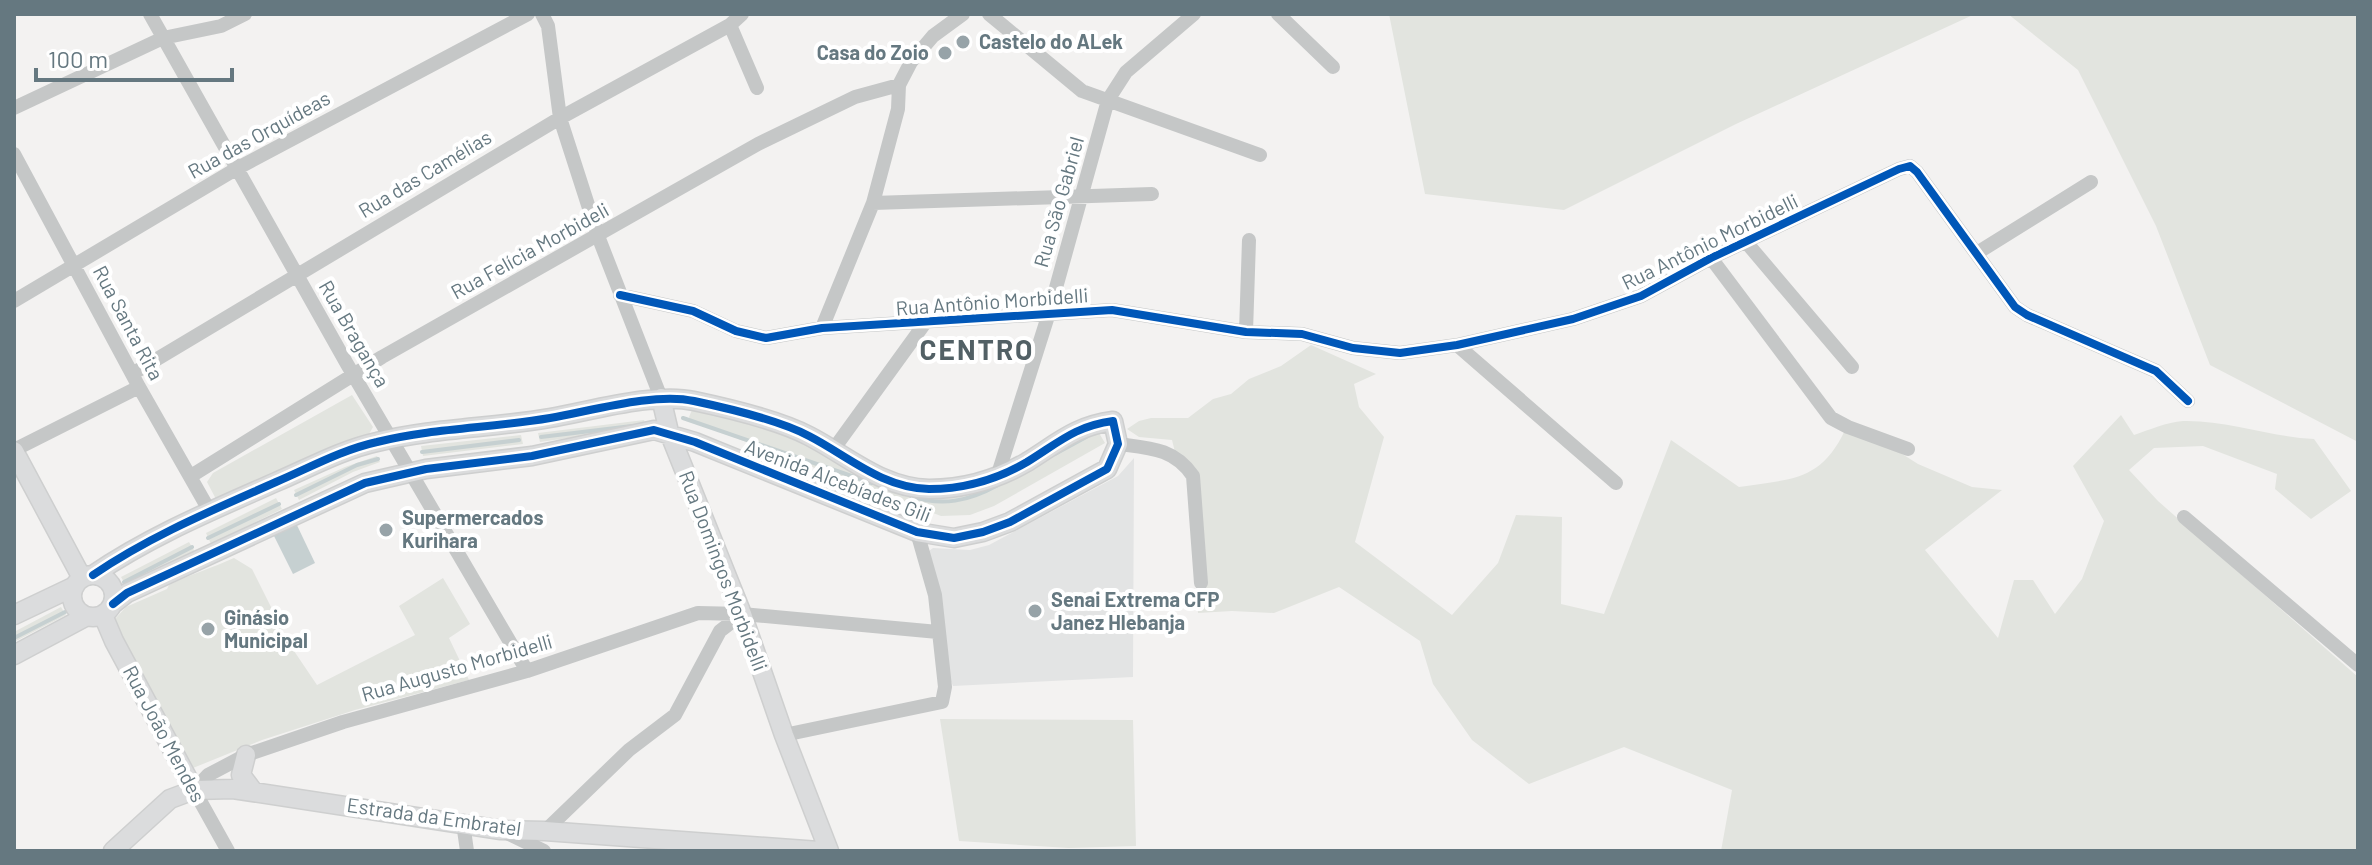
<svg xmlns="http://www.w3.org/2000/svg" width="2372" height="865" viewBox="0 0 2372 865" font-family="Barlow,sans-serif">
  <rect width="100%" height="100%" fill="#f3f2f1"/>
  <path fill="#e3e4e4" d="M1134,458L1133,677L953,686L944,665L929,551L933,548L970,550L989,545L1118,476Z"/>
  <path fill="#e2e4df" d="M1389,14H1975L1736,124L1564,210L1425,194Z
    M2008,14H2358V442L2210,365L2156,226L2078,70Z
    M1311,345L1376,374L1354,384L1359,407L1384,437L1355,542L1452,615L1498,563L1516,515L1562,517L1561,604L1604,614L1671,440L1739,487C1790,479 1821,482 1845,430L1899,452L1918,464L1972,487L2002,490L1925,550L1998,638L2014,580H2033L2055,614L2082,579L2104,521L2073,466L2121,415L2134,435C2149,430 2167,422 2183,421C2228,420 2270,437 2314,439L2351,491L2311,519L2275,489L2277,474L2203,446L2154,448L2129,470L2158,501L2358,677V851H1721L1732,790L1624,747L1529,784L1472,740L1433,684L1420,641L1339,587L1274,613L1232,611L1198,613L1194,482L1177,460L1172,440L1139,437L1127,429L1139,421L1151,418H1188L1213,399L1231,394L1249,379L1281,366Z
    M352,395L373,427L369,434L323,451L217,501L207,482L213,473Z
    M694,405L790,431L850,469L954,496L988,489L1096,428L1105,443L994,506L970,515L941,516L691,421L689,417Z
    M644,420L646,427L540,442L538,433Z
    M521,435L523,444L423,456L421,446Z
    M377,456L380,462L353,472L299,500L294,490L345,467Z
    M276,498L282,509L211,544L206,533Z
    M189,542L195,552L127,587L121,577Z
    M234,558L252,569L290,645L317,685L415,635L399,606L443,578L470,624L449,638L469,680L355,710L262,740L193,768L114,620L126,607L167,589L169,585C191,574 212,568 234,558Z
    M61,607L66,615L14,642V632Z
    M940,719L1133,720L1136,846L1069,848L959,841Z"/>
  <path fill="#c6d0d1" d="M294,519L315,563L293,574L271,530Z"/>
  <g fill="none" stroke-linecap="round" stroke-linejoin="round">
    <path stroke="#c6d0d1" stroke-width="4" d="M683,418L872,483
      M541,437L632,426
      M422,452L519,440
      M1055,454L1088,436
      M296,495L357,465L378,459
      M911,496C942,507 969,501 998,485
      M208,538L279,504
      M124,582L192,547
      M14,638L65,612"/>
    <defs>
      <path id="secondary" d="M661,398L669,432L742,614L784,735L829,851
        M14,451L82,578
        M93,575C150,536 213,510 276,482C309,468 341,450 377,442C433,428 493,428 550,418C591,411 655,392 694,401C727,408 779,420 809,436C848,456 882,488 929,489C964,489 996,480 1027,462C1058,443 1075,426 1113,421L1118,444L1107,469L1010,522L983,532L954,538L917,532L695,442L654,430L532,456L426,469L365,483L127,593L113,604
        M72 596a21 21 0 1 1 42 0a21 21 0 1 1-42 0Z
        M14,615L75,586
        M103,615L114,641L194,790
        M14,655L87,616
        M246,755L241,775L253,791
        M113,851L170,799L194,790L233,789L501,830L545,831L819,851"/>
    </defs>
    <use href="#secondary" stroke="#cecfcf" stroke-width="21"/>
    <path stroke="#c5c7c7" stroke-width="14" d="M150,14L347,364L527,671
      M542,14L548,26L560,118L598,236L661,398
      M989,14L1082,91L1260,155
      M1278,14L1333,67
      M730,25L757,88
      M14,108L163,38L221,26L245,14
      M14,154L139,387L209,510
      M873,203L1152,194
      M1746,242L1852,367
      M1977,253L2091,182
      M1711,258L1831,418L1848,427L1908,449
      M620,295L693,311L736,331L766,338L822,328L1112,310L1246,332L1302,334L1353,348L1400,353L1457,345L1573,319L1641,296L1711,258L1899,169L1910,166L1917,172L2015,307L2027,315L2156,371L2188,401
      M14,301L236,169L528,14
      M822,328L873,203L898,109L899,85L911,62L933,36L963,14
      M1246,332L1249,240
      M1457,345L1616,483
      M132,374L560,118L730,25L742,14
      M1118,444C1149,448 1174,448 1193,476L1201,583
      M14,450L139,387
      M833,450L925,323
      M191,476L382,357L758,144L855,97L899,85
      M997,477L1049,313L1108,100L1126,72L1194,14
      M2184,517L2358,665
      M784,735L942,702L945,687L935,595L917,532
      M463,823L467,851
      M545,831L629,750L675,715L720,631L742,614
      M505,832L544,851
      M228,851L194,790L208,775L246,755L343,722L527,671L698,613L742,614L938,632"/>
    <use href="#secondary" stroke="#dbdcdd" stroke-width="18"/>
    <defs>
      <path id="cycleway" d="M620,295L693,311L736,331L766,338L822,328L1112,310L1246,332L1302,334L1353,348L1400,353L1457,345L1573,319L1641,296L1711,258L1899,169L1910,166L1917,172L2015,307L2027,315L2156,371L2188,401
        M93,575C150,536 213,510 276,482C309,468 341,450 377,442C433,428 493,428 550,418C591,411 655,392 694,401C727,408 779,420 809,436C848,456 882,488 929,489C964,489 996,480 1027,462C1058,443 1075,426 1113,421L1118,444L1107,469L1010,522L983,532L954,538L917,532L695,442L654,430L532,456L426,469L365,483L127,593L113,604"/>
    </defs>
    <use href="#cycleway" stroke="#fff" stroke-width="13"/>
    <use href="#cycleway" stroke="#0057b8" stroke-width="8"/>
  </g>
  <g fill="#97a3a8" stroke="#fff" stroke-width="3">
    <circle cx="963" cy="42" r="8"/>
    <circle cx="945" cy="53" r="8"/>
    <circle cx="386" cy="530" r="8"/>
    <circle cx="1035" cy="611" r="8"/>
    <circle cx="208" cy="629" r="8"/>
  </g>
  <g text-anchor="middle" stroke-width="8" stroke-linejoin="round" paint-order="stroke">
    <g font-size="20" font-weight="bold" fill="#657880" stroke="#fff" text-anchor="start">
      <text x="979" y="49">Castelo do ALek</text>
      <text x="929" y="60" text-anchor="end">Casa do Zoio</text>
      <text x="402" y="525">Supermercados<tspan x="402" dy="23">Kurihara</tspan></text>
      <text x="1051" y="607">Senai Extrema CFP<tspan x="1051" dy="23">Janez Hlebanja</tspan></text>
      <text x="224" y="625">Ginásio<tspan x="224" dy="23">Municipal</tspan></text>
    </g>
    <g font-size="20" fill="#657880" stroke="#fff">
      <text transform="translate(259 135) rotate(-29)" y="7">Rua das Orquídeas</text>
      <text transform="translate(425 174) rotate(-31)" y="7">Rua das Camélias</text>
      <text transform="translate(1059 202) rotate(-74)" y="7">Rua São Gabriel</text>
      <text transform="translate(1710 242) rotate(-26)" y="7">Rua Antônio Morbidelli</text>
      <text transform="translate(530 251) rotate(-29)" y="7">Rua Felícia Morbideli</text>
      <text transform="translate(992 302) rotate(-4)" y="7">Rua Antônio Morbidelli</text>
      <text transform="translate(128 323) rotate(62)" y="7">Rua Santa Rita</text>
      <text transform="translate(354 334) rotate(60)" y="7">Rua Bragança</text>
      <text transform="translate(838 481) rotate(21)" y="7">Avenida Alcebíades Gili</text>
      <text transform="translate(723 571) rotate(69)" y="7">Rua Domingos Morbidelli</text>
      <text transform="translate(457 668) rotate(-16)" y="7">Rua Augusto Morbidelli</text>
      <text transform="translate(164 734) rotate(62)" y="7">Rua João Mendes</text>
      <text transform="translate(434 817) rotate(8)" y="7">Estrada da Embratel</text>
    </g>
    <g font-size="28" font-weight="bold" letter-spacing="2" fill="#526065" stroke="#fff">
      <text x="977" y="360">CENTRO</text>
    </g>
  </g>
  <rect width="2372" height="865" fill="none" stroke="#657880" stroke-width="32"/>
  <path d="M36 68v12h196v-12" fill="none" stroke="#657880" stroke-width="4"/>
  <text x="48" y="68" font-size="24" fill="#657880" stroke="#ffffff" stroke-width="6" paint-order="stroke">100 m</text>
</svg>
